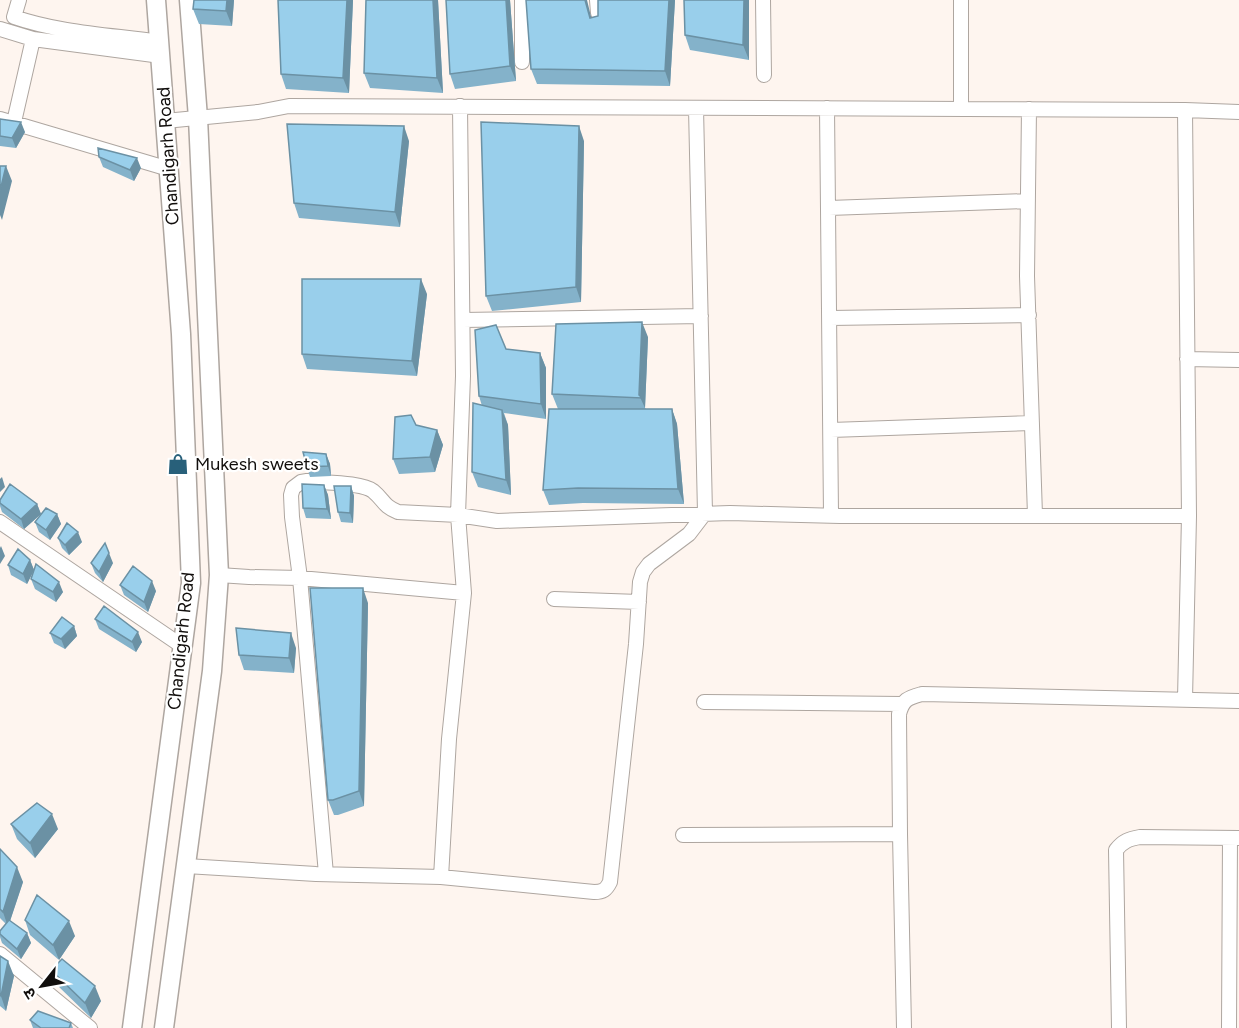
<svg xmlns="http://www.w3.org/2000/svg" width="1239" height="1028" viewBox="0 0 1239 1028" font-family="Figtree,'Noto Sans Devanagari',sans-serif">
  <rect width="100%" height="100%" fill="#fef5ef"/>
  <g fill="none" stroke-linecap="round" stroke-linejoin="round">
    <defs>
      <path id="minor" d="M19,0L14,17C60,33 112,35 160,42
        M597,0L598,13
        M763,0L764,75
        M961,0V109
        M0,29L33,39L161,56
        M522,62V0
        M827,108L831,515
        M1029,109L1027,276L1035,515
        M1185,110L1239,112
        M0,119L169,169
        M165,121L258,112L289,106L1185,110L1189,516L1185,699
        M14,122L33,39
        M829,208L1028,201
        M830,318L1029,315
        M463,320L701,316
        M1187,359L1239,360
        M831,430L1032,423
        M0,522L182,646
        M219,575L249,577L300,578L464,593
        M554,599L639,602
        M704,702L902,704
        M683,835L900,834
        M186,866L316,874L441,877L594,892C603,892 606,890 610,882L636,644L640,582L643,572L649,564L689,534L705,513L696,108
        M326,874L300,578L292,517L291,495L293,488L301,482L307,481C323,483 361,482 373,491C384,500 383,506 398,512L458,515L497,521L730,513L840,516H1189
        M441,877L449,739L464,593L458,515L463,376L460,106
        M0,954L90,1028
        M904,1028L900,834L899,714C903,699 908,698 922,694L1239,701
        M1119,1028L1116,850C1123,841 1129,839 1140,837L1239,838
        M1229,1028L1230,838"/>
      <path id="major" d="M132,1028L191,583L181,334L156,0
        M164,1028L212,671L219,575L198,118L189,0"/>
    </defs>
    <use href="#minor" stroke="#aea6a0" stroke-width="16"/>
    <use href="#major" stroke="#aea6a0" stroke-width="21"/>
    <use href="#minor" stroke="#fff" stroke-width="14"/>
    <use href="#major" stroke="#fff" stroke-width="18"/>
  </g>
  <path fill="#84b2ca" d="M234,0L232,26L199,24L193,9Z
    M278,0H353L349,93L286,89L281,74Z
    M366,0H438L443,93L370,88L364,73Z
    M510,0L516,81L455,89L450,74Z
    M598,0H675L670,86L537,84L531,69L591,18L598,16Z
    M749,0V60L690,50L685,35Z
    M0,119L25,132L16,148L0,146Z
    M409,141L400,227L299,218L294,203Z
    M584,141L581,302L492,311L486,296Z
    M99,157L141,168L134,181L103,167Z
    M427,294L417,376L307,369L302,354Z
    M648,337L645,408L646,409H672L677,424L684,504L583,503L549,505L543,490L558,409L552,394Z
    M506,349L540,353L546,368V419L504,413L508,425L511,495L478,487L472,472L482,406L479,396Z
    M416,425L437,430L443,445L435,472L399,474L393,459Z
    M326,454L330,464L331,476L310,477L307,467Z
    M324,485L328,495L331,519L306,518L303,508Z
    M351,486L354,496L353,523L341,522L338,512Z
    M0,500L37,504L41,514L24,529L2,512L0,506Z
    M57,514L61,524L50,540L39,532L35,522Z
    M58,538L82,542L69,555L62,548Z
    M30,560L34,570L63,592L56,602L35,589L31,579L34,570L27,584L11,575L8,565Z
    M91,563H113L103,582L95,573Z
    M120,585L156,591L148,612L124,595Z
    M368,603L364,806L338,815H334L328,800Z
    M95,619L142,642L136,652L99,629Z
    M74,626L77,636L65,649L54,643L50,633Z
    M296,648L294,673L244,670L239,655Z
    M11,824L58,829L35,858L17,839Z
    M0,849L23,882L10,921L27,933L31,943L21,959L2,943L0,937V934L6,924L0,918Z
    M25,920L75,936L59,960L30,935Z
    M0,956L14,976L6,1011L0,1006Z
    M51,970L101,1001L91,1018L57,985Z
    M30,1020L71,1023L73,1028H33Z"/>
  <path fill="#6b91a4" d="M227,0H234L232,26L226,11Z
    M347,0H353L349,93L343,78Z
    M433,0H438L443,93L437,78Z
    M506,0H510L516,81L510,66Z
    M585,0H587L595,33L590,18Z
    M669,0H675L670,86L665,71Z
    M744,0H749V60L743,45Z
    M21,122L25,132L16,148L12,138Z
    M404,126L409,141L400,227L395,212Z
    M579,126L584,141L581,302L576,287Z
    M137,158L141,168L134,181L130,170Z
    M6,166L12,181L2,220L0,215V191Z
    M421,279L427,294L417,376L412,361Z
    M642,322L648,337L645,408L639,395Z
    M540,353L546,368V419L541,404Z
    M672,409L677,424L684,504L678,489Z
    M502,410L508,425L511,495L506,480Z
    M437,430L443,445L435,472L430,457Z
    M326,454L330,464L331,476L328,466Z
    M2,477L5,487L0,492V479Z
    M324,485L328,495L331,519L327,509Z
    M351,486L354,496L353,523L350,513Z
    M37,504L41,514L24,529L21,519Z
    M57,514L61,524L50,540L46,530Z
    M78,532L82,542L69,555L65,545Z
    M1,546L5,556L0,564V548Z
    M109,553L113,563L103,582L99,572Z
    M30,560L34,570L27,584L23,574Z
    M152,581L156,591L148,612L144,602Z
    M59,582L63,592L56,602L53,592Z
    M363,588L368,603L364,806L359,791Z
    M74,626L77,636L65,649L61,639Z
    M138,632L142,642L136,652L132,642Z
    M291,633L296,648L294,673L289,658Z
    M52,814L58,829L35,858L30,843Z
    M17,867L23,882L8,927L3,912Z
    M69,921L75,936L59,960L53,945Z
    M27,933L31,943L21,959L17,949Z
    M8,961L14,976L6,1011L1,996Z
    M95,986L101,1001L91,1018L85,1003Z"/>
  <path fill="#99cfeb" stroke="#6b91a4" stroke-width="1.5" d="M194,0H227L226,11L193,9Z
    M278,0H347L343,78L281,74Z
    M366,0H433L437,78L364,73Z
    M446,0H506L510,66L450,74Z
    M526,0H585L590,18L598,16V0H669L665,71L531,69Z
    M684,0H744L743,45L685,35Z
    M0,119L21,122L12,138L0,136Z
    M481,122L579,126L576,287L486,296Z
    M287,124L404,126L395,212L294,203Z
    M98,148L137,158L130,170L99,157Z
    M0,166H6L0,191Z
    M302,279H421L412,361L302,354Z
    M642,322L639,395L642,398L552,394L556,324Z
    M496,325L506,349L540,353L541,404L479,396L475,330Z
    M473,403L502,410L506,480L472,472Z
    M549,409H672L678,489L578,488L543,490Z
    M411,415L416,425L437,430L430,457L393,459L395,417Z
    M303,452L326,454L328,466L307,467Z
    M10,484L37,504L21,519L0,503V500Z
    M302,484L324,485L327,509L303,508Z
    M334,486H351L350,513L338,512Z
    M46,508L57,514L46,530L35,522Z
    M67,523L78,532L65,545L58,538Z
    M105,543L109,553L99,572L91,563Z
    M18,549L30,560L23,574L8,565Z
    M36,564L59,582L53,592L31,579Z
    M133,566L152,581L144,602L120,585Z
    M310,588H363L359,791L333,800H328Z
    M104,606L138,632L132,642L95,619Z
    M62,617L74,626L61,639L50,633Z
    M236,628L291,633L289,658L239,655Z
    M37,803L52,814L30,843L11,824Z
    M0,849L17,867L3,912L0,909Z
    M37,895L69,921L53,945L25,920Z
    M9,920L27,933L17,949L0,934V931Z
    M0,956L8,961L1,996L0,995Z
    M62,959L95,986L85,1003L51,970Z
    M38,1011L71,1023L69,1028H41L30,1020Z"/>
  <defs>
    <symbol id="shop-bare" viewBox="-9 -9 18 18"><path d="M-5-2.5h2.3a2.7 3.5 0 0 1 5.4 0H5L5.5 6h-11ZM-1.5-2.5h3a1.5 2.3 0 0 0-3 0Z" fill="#28607a" stroke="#fff" stroke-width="2.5" paint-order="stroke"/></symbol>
  </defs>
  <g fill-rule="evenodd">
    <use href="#shop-bare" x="163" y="449" width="30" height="30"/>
  </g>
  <g text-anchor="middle" stroke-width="4.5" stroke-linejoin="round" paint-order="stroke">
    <g font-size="18" fill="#110e0c" stroke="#fff">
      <text transform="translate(168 156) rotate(-94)" y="6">Chandigarh Road</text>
      <text transform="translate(181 641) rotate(-84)" y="6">Chandigarh Road</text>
    </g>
    <g font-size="18" fill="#110e0c" stroke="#fff" text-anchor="start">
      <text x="195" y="470">Mukesh sweets</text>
    </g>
  </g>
  <g transform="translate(42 986) rotate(239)" stroke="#ffffff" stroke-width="4.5" paint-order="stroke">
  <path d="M0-4.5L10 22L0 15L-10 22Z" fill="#110e0c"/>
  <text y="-9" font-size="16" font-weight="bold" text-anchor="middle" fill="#110e0c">उ</text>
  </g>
</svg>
